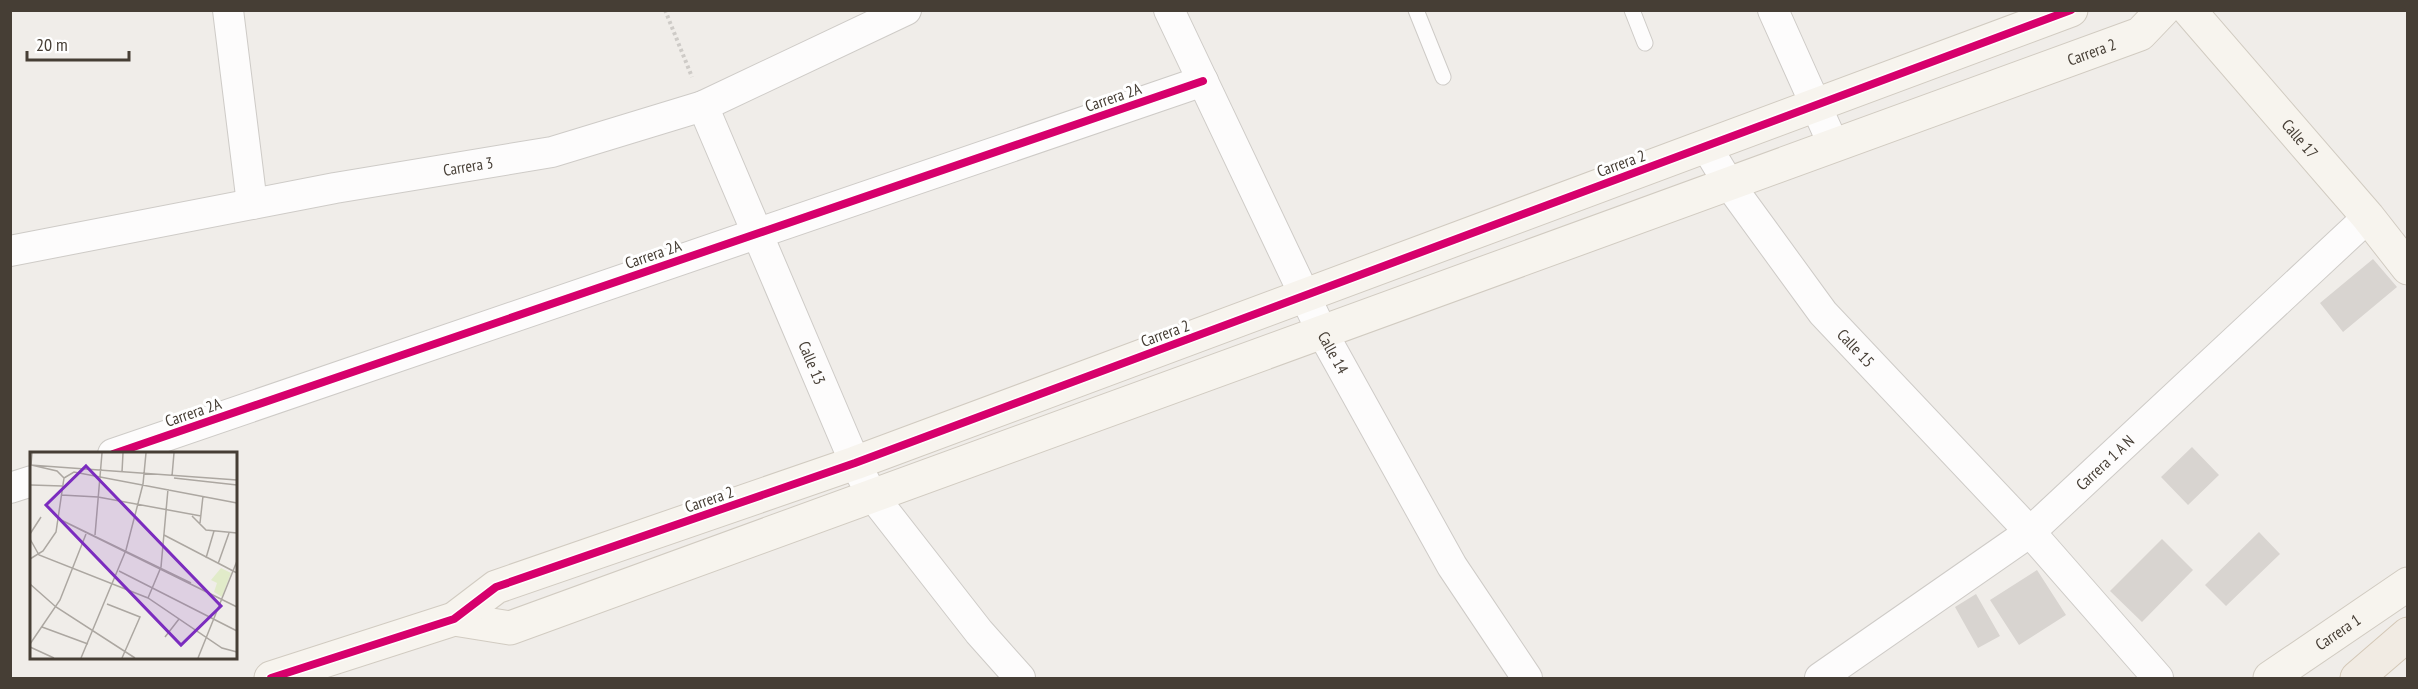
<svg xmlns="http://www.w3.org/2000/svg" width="2418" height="689" viewBox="0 0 2418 689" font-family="'PT Sans Narrow',sans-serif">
  <rect width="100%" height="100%" fill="#f0ede9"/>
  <path fill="#d8d4d0" d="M2373,259L2397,287L2343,332L2320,303Z
    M2192,447L2219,475L2188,505L2161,477Z
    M2259,532L2280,554L2226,606L2205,585Z
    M2162,539L2193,570L2142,622L2110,591Z
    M2037,570L2066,615L2019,645L1990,600Z
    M1976,594L2000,636L1978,648L1955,607Z"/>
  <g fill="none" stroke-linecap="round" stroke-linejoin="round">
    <defs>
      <path id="lane" d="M1416,10L1443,77
        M1632,10L1645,43"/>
      <g id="street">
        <path d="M228,10L252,204"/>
        <path id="s1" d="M1169,10L1322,332L1452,566L1527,678"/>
        <path d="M1773,10L1834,146"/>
        <path id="s2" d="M703,106L855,463L872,495L979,632L1020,678"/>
        <path id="s3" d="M1706,146L1729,184L1823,313L2030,532L2158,678"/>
        <path id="s4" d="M10,251L335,188L552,152L703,106L906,10"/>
        <path d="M113,454L1203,81"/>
        <path d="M10,488L32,481"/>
        <path id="s5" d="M1820,678L2030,532L2368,217"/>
      </g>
      <g id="secondary">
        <path id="s6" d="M2189,10L2368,217L2408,268"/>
        <path id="s7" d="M454,619L510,628L2140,34L2163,10"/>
        <path d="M271,678L454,619L496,587L855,463L2071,10"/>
        <path id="s8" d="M2270,678L2408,584"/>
      </g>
      <path id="primary" d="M2357,678L2408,634"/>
    </defs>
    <use href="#lane" stroke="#cecbc7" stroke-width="17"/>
    <use href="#street" stroke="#cecbc7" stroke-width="32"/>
    <use href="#secondary" stroke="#d1cbc1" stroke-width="35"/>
    <use href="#primary" stroke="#d3c7b6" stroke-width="35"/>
    <path stroke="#cecbc7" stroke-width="4" stroke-dasharray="3 3" stroke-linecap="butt" d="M665,10L692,77"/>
    <use href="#lane" stroke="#fdfcfc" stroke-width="15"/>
    <use href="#street" stroke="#fdfcfc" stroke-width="30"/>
    <use href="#secondary" stroke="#f7f4ee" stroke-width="33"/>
    <use href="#primary" stroke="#f1ebe3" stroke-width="33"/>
    <defs>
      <path id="cycleway" d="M113,454L1203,81
        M271,678L454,619L496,587L855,463L2071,10"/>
    </defs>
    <use href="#cycleway" stroke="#fff" stroke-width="11"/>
    <use href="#cycleway" stroke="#d6006c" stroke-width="8"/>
  </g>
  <g text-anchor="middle" stroke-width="6" stroke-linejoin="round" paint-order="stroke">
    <g font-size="16" fill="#463e35" stroke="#fff">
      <text dy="6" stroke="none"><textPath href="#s7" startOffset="1740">Carrera 2</textPath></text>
      <text transform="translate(1113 97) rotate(-19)" y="6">Carrera 2A</text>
      <text dy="6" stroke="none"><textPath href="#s6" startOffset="170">Calle 17</textPath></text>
      <text transform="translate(1621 163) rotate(-20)" y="6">Carrera 2</text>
      <text dy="6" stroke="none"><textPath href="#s4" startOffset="466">Carrera 3</textPath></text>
      <text transform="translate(653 254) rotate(-19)" y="6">Carrera 2A</text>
      <text transform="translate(1165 333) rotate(-20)" y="6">Carrera 2</text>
      <text dy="6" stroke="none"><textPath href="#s3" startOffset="252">Calle 15</textPath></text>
      <text dy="6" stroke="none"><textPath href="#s1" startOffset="380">Calle 14</textPath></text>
      <text dy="6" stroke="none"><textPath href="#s2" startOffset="279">Calle 13</textPath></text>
      <text transform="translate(193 412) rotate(-19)" y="6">Carrera 2A</text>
      <text dy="6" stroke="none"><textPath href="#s5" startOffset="358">Carrera 1 A N</textPath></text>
      <text transform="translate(709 499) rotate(-19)" y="6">Carrera 2</text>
      <text dy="6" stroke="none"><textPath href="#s8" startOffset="82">Carrera 1</textPath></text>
    </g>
  </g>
  <g transform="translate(30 452)">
    <rect width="207" height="207" fill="#f0ede9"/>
    <path d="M191,116L201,121L192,145L184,140L187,131L181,128Z" fill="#e1ebc9"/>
    <path fill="none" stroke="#aca7a1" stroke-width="1.5" d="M2,1L1,13L27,19L34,26M0,13L207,28M92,20L93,1M142,24L144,1M34,26L44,20L207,51M144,26L207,33M1,33L32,34M31,43L68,45L171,64M162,64L176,78L207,81M29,67L207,155M29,67L161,131M170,71L173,44M0,82L11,65M65,83L72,1M134,83L207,121M0,87L9,103L118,146L192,196L207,200M176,106L184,79M0,107L13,99L26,80L34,26M188,112L199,81M89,119L207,179M0,132L26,155L105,206M118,146L131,115L138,37M77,152L110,165L92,206M12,175L58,192M135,185L149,167M0,192L30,148L56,82M0,195L24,206M51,206L96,98L113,32L116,1M168,206L207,109"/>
    <path fill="#7b2cbf" fill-opacity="0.15" stroke="#7b2cbf" stroke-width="3" d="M56,14L191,154L151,193L16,53Z"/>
    <rect width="207" height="207" fill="none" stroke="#463e35" stroke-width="3"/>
  </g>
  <rect width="2418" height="689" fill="none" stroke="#463e35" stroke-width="24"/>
  <path d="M27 51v9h102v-9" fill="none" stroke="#463e35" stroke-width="3"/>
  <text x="36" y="51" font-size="18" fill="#463e35" stroke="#ffffff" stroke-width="4.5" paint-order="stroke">20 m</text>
</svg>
